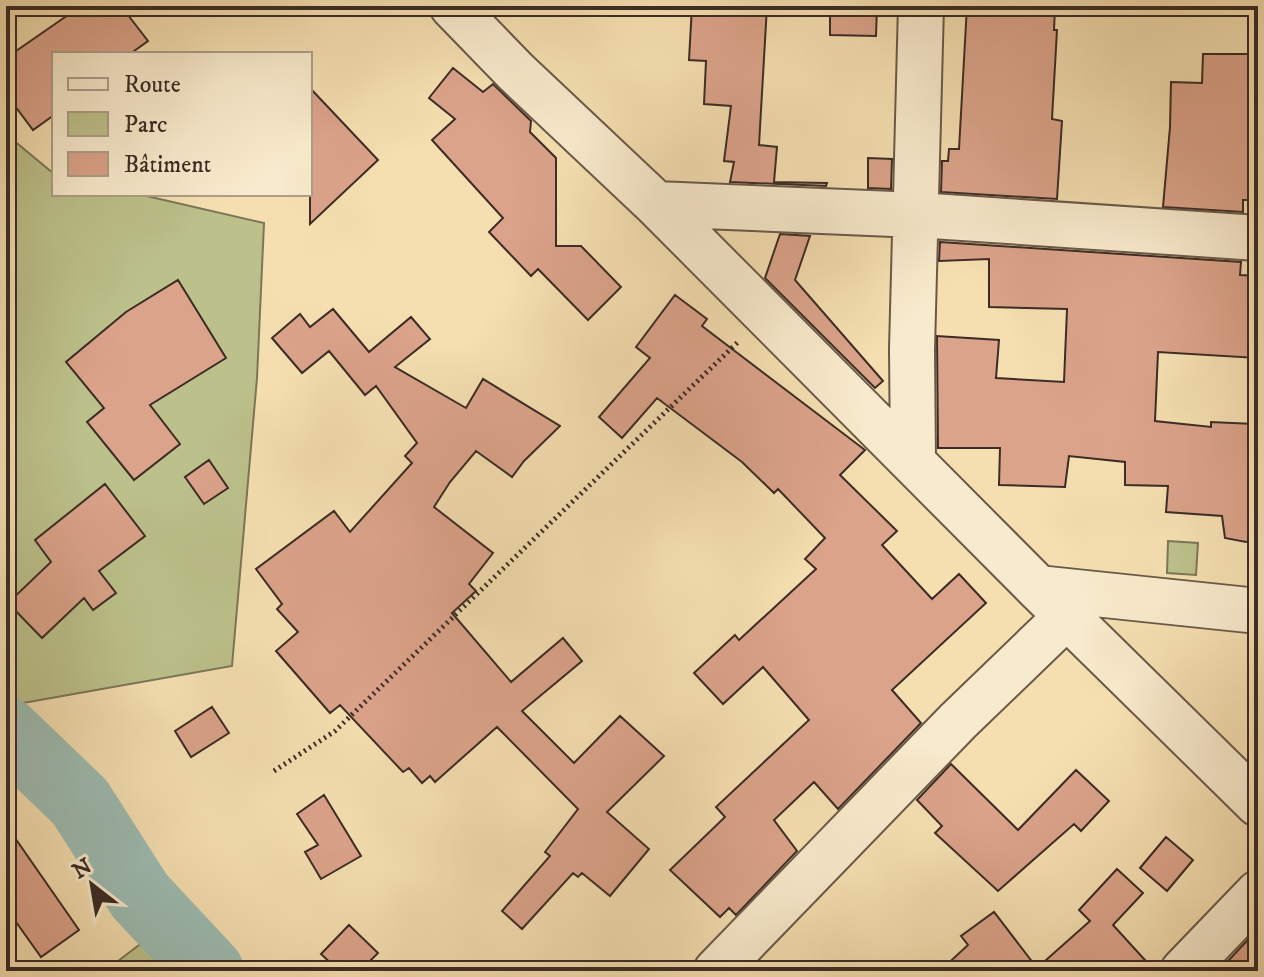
<svg xmlns="http://www.w3.org/2000/svg" width="1264" height="977" viewBox="0 0 1264 977" font-family="'IM FELL DW Pica',serif">
  <rect width="100%" height="100%" fill="#f5dfb1"/>
  <filter id="stains"><feTurbulence type="fractalNoise" baseFrequency=".0025" numOctaves="4"/><feColorMatrix values="0 0 0 0 .2 0 0 0 0 .09 0 0 0 0 .02 0 0 0 .5 -.17"/></filter>
  <radialGradient id="worn" r=".72"><stop offset=".6" stop-color="#630" stop-opacity="0"/><stop offset="1" stop-color="#630" stop-opacity=".3"/></radialGradient>
  <path fill="#bcc18b" stroke="#7c7658" stroke-width="2" d="M6,134L54,174V194H138L264,223L257,378L232,666L6,706Z
    M1168,541L1198,543L1196,575L1167,573Z
    M152,935L187,971H105Z"/>
  <g fill="none" stroke-linecap="round" stroke-linejoin="round">
    <path stroke="#9dbcb2" stroke-width="68" d="M6,731L80,802L140,896L210,971"/>
  </g>
  <path fill="#dba38a" stroke="#3b2c25" stroke-width="2" d="M81,6H121L148,41L130,54H54V115L33,130L6,94V58Z
    M692,6H767L759,145L777,147L774,182L827,183L826,186L730,182L734,162L724,161L731,106L704,104L706,61L689,60Z
    M830,6H877L876,36L830,35Z
    M967,6L1055,8L1054,30H1057L1052,119L1062,121L1057,199L941,192L942,161H948L949,149H959Z
    M1203,54H1258V185H1251V200H1243V212L1163,207L1170,127L1171,82L1202,83Z
    M453,68L483,92L493,84L531,121L530,132L556,158V246H581L621,287L588,320L538,269L531,276L489,232L503,218L432,140L455,119L429,98Z
    M310,88L378,160L310,224Z
    M868,158L892,159L891,189L868,188Z
    M780,234L810,236L795,280L883,381L875,388L765,278Z
    M940,242L1241,262L1240,275L1258,276L1257,358L1158,352L1155,421L1211,427V422L1254,424V434H1258V535L1246,542L1225,538L1222,516L1166,512L1168,486L1125,485V462L1069,456L1065,487L999,485L1000,448H938L937,336L999,340L996,378L1064,382L1067,309L989,307V259L939,261Z
    M178,280L226,358L150,405L180,444L134,480L87,422L104,408L66,362L126,312Z
    M675,295L707,319L702,326L865,450L840,475L897,531L882,545L932,599L959,574L986,603L892,690L921,723L838,809L814,782L774,820L797,851L736,915L729,908L720,917L670,870L725,817L716,807L809,720L763,667L723,704L694,673L735,635L739,640L816,569L805,559L825,538L778,489L774,493L742,462L657,398L622,438L599,417L650,358L636,347Z
    M333,309L369,352L411,317L430,339L395,367L466,408L483,379L560,426L524,461L512,477L476,451L450,482L434,507L493,553L469,584L476,591L452,613L511,682L563,638L582,661L522,711L574,763L620,716L664,756L607,812L649,849L610,896L582,873L578,877L573,873L522,929L502,911L550,856L545,852L578,809L497,727L435,782L430,776L422,783L409,768L403,772L340,705L330,713L276,651L298,632L277,609L282,604L256,569L334,511L350,532L412,463L405,456L417,443L376,386L365,395L329,351L302,373L272,338L300,314L310,327Z
    M209,460L228,488L204,504L185,477Z
    M105,484L145,536L99,571L116,593L93,610L84,598L42,638L8,603L51,562L35,540Z
    M212,707L229,733L191,757L175,731Z
    M951,764L1018,830L1076,770L1109,801L1081,831L1074,824L998,891L935,833L942,826L917,800Z
    M324,795L361,856L321,879L305,852L318,845L297,814Z
    M6,825L79,930L41,957L6,908Z
    M1166,837L1193,860L1167,891L1140,868Z
    M1117,869L1143,893L1113,925L1155,971H940L968,945L961,936L994,912L1037,968L1090,921L1079,910Z
    M349,925L378,953L360,971H339L321,954Z
    M1258,929V971H1238L1228,961Z"/>
  <g fill="none" stroke-linecap="round" stroke-linejoin="round">
    <defs>
      <path id="minor" d="M452,6L516,72L656,204L1038,588L1258,804
        M656,204L917,215L1258,238
        M913,461L912,349L921,6
        M1038,588L1258,611
        M716,971L958,721L1067,616
        M1183,971L1258,893"/>
    </defs>
    <use href="#minor" stroke="#6a5948" stroke-width="48"/>
    <path stroke="#3b2c25" stroke-width="5" stroke-dasharray="2 4" stroke-linecap="butt" d="M274,771L335,731L739,341"/>
    <use href="#minor" stroke="#f8eacc" stroke-width="44"/>
  </g>
  <rect width="1264" height="977" fill="none" stroke="#f5dfb1" stroke-width="32"/>
  <rect x="8" y="8" width="1248" height="961" fill="none" stroke="#3b2c25" stroke-width="4"/>
  <rect x="16" y="16" width="1232" height="945" fill="none" stroke="#3b2c25" stroke-width="2"/>
  <rect x="52" y="52" width="260" height="144" fill="#f8eacc" stroke="#ac9e89" stroke-width="2"/>
  <rect x="68" y="78" width="40" height="12" fill="#f8eacc" stroke="#ac9e89" stroke-width="2"/>
  <text x="124" y="92" font-size="24" fill="#3b2c25">Route</text>
  <rect x="68" y="112" width="40" height="24" fill="#bcc18b" stroke="#ac9e89" stroke-width="2"/>
  <text x="124" y="132" font-size="24" fill="#3b2c25">Parc</text>
  <rect x="68" y="152" width="40" height="24" fill="#dba38a" stroke="#ac9e89" stroke-width="2"/>
  <text x="124" y="172" font-size="24" fill="#3b2c25">Bâtiment</text>
  <g transform="translate(92 885) rotate(329)" stroke="#f8eacc" stroke-width="6" paint-order="stroke">
  <path d="M0-6L14 30L0 20L-14 30Z" fill="#3b2c25"/>
  <text y="-12" font-size="22" font-weight="bold" text-anchor="middle" fill="#3b2c25">N</text>
  </g>
  <rect width="100%" height="100%" filter="url(#stains)"/>
  <rect width="100%" height="100%" fill="url(#worn)"/>
</svg>
